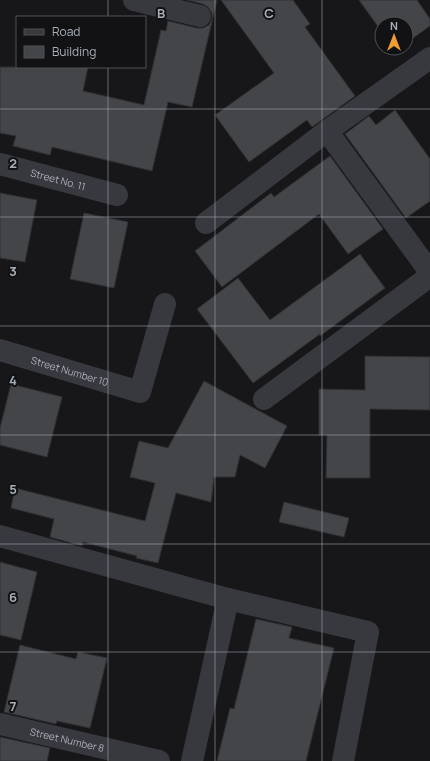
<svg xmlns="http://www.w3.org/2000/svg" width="430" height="761" viewBox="0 0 430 761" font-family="Manrope,sans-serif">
  <rect width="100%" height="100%" fill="#171719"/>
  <path fill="#434549" stroke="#313135" d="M187,0H217L192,107L168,102L152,171L52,147L50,155L13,146L16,136L0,133V67H88L83,91L144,105L161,30L166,31L168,21L197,28H203L209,25L212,19V13L208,7L203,4Z
    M221,0H293L310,24L305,27L355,96L312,127L307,120L249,162L215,115L274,73Z
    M359,0H417L430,19V26L406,43V24H382V32Z
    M395,110L430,159V201L406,218L345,134L369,116L376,125Z
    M330,156L383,229L348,254L319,214L222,287L195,251L271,193L274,197Z
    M0,193L37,200L25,262L0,258Z
    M84,213L128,222L114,288L70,279Z
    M360,254L385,288L320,336V334L253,383L197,309L238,278L270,320Z
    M365,356L430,357V410L370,409V478H326L327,435H319V389L365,390Z
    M204,381L287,426L265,468L240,455L235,477H214L211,502L176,493L158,563L136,558L137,556L83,542L82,546L50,537L54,519L11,508L15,488L145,521L155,483L130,477L139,441L168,448Z
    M11,384L62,397L47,457L0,445V428Z
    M284,502L349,518L344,537L279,522Z
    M0,562L37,572L21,640L0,635Z
    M256,619L292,627L289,638L334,648L306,761H217L230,708L234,709Z
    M20,645L76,659L78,652L107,658L90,728L57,721L56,724L4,712Z
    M0,737L50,748L47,761H0Z"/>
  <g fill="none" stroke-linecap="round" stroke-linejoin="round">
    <g stroke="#38393e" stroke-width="22">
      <path d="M134,0L200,16"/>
      <path d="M327,131L430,272"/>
      <path id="s1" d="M0,164L117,195"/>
      <path d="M206,223L327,131L430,58"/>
      <path id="s2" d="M0,350L140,392L165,304"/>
      <path d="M264,399L430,276"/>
      <path d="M0,536L228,599L368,632L343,761"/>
      <path id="s3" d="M0,724L159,761"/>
      <path d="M192,761L228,599"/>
    </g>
  </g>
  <path fill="none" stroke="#a9b0b9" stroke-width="1" stroke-opacity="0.55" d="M108,0V17M215,0V761M322,0V761M108,67V761M0,109H430M0,217H430M0,326H430M0,435H430M0,544H430M0,652H430"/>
  <g text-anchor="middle" stroke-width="4" stroke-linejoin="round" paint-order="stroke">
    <g font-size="10" fill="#a9b0b9" stroke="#121214">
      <text dy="4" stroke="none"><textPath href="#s1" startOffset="60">Street No. 11</textPath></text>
      <text dy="4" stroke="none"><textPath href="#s2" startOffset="73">Street Number 10</textPath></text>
      <text dy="4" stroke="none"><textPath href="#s3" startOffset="69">Street Number 8</textPath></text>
    </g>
  </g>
  <g font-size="13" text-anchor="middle" font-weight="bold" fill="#a9b0b9" stroke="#121214" stroke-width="4" stroke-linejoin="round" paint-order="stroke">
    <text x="161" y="18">B</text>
    <text x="269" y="18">C</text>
    <text x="13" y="168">2</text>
    <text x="13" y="276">3</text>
    <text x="13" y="385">4</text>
    <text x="13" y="494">5</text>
    <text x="13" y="602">6</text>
    <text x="13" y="711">7</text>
  </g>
  <rect x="16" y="16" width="130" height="52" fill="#121214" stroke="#4e5156"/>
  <rect x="24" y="29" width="20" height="6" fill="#38393e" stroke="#4e5156"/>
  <text x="52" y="36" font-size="12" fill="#a9b0b9">Road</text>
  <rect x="24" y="46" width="20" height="12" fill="#434549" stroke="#4e5156"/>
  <text x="52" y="56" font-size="12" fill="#a9b0b9">Building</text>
  <g transform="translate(394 36)"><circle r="19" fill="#121214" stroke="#4e5156"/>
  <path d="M0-3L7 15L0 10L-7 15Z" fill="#f29b35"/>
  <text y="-6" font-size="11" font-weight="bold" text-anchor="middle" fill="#a9b0b9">N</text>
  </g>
</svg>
